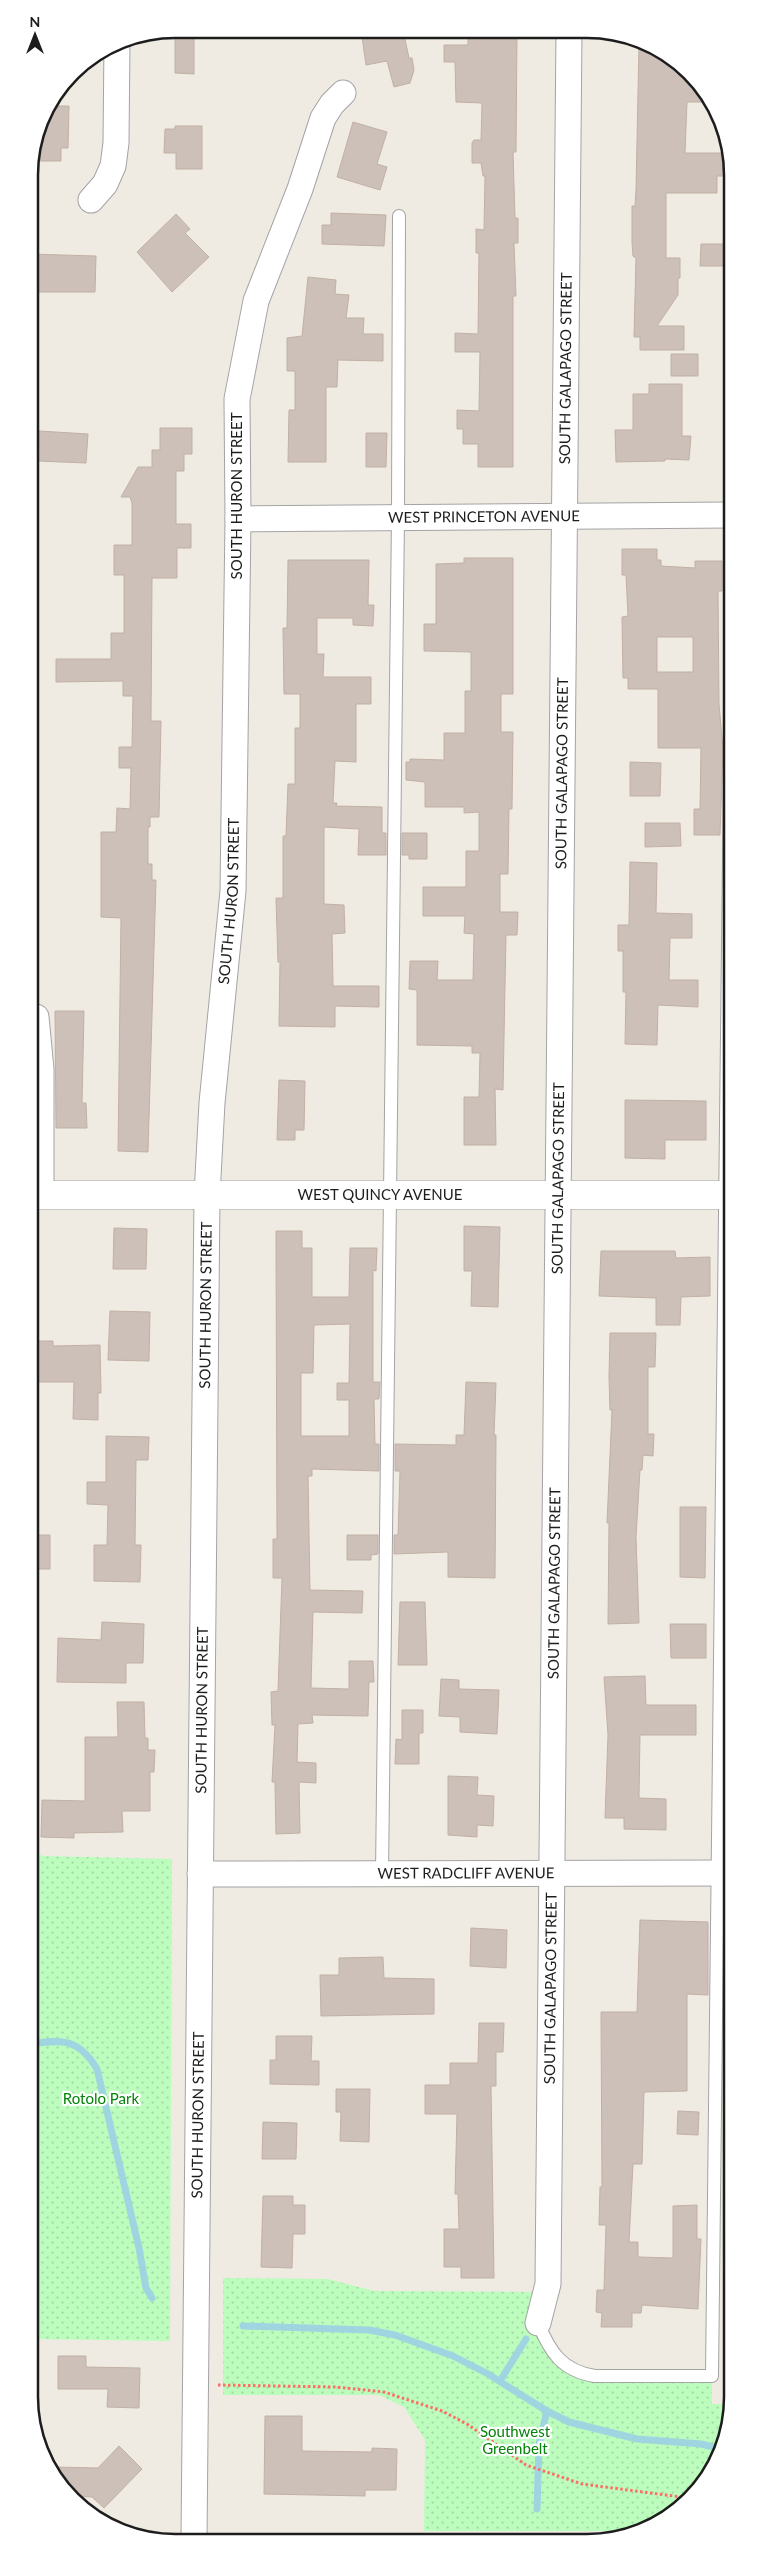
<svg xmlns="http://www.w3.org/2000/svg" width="761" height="2571" viewBox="0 0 761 2571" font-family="Lato,sans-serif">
  <defs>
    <pattern id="park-dots" width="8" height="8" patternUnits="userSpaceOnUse" patternTransform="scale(1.25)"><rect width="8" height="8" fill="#bcfdbe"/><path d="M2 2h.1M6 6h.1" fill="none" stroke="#a1d8a3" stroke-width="1.8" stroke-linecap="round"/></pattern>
  </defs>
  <rect width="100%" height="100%" fill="#efebe3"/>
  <path fill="url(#park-dots)" d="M31,1849L43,1856L172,1859L170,2341L31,2339Z
    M223,2278L328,2279L374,2291L539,2292L547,2344L581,2374L712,2376V2404H732C723,2465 695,2509 636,2531H424L425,2440L404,2407L379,2395H223Z"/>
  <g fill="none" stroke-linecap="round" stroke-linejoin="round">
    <path stroke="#9fd5e1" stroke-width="7" d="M31,2044C63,2039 79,2039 97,2069L139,2248L146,2288L152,2298
      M243,2326L369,2330L395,2335L453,2356L488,2374L547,2411L569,2422L637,2439L701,2444L722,2449
      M500,2381L526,2339
      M537,2509L539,2444L547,2411"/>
  </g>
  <path fill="#ccc0b8" stroke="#c2b0a4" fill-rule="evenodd" d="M361,30H403L409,58H412L414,70L410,83L394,87L387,61L366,65Z
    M468,31H517L516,152H513L515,218H518V243H514L516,296H513V467H478V444H463V429H457V410L479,411L480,352H455V333L478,334L479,253H476V229L484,230L485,176H483L481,163H472V143L474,140H481L482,103L456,102L455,62H444V45H468Z
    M175,32H194V74L175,73Z
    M639,44L690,72L706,102H687L685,153H729L728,176H717V193H666V258H680V278H678V295L657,326H684V350H640V337H634L636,258L633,256L632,242V206H635L636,190Z
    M47,106H69L68,148H61V161H37V136Z
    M353,122L387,132L377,164L387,167L380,190L337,177Z
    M175,126H202V169H176V153H164L165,129H175Z
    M331,213L386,215L384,246L322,244V225H331Z
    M176,214L190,229L185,233L209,257L172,292L137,252Z
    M701,244H725V266H700Z
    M29,254L96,256L95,292H29Z
    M308,277L336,280L335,294L349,295L346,318H364L363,334H383V361L338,360L337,387H326V462H288L289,410H295V371H287V338L302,336Z
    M671,354H698V376H671Z
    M649,384H682V436H691L689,460L665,459V461L616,462L615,430H633V394H649Z
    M160,428H192V454H184V471H176V524H191V548H177V578H152L151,721H161L159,817H150V827H148V864H152V880H156L148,1152L118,1151L121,918L101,917V832H116L117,808L130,809L131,768H119V747H132L133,696H123V681L56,682V659H111V633H124V575H114V545H132V503L130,497H121L138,467H152V450H160Z
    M39,431L88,434L86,463L38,461Z
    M366,433H387L386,467H366Z
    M622,549H657V560H661V566L695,568V561H722V591H718L719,704L723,750L720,835H694V809H700L701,748H658V689H628V678H623L622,617L628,616L626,575H622ZM657,637H693V672H657Z
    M464,558H513V694H501V732H513L512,809H509L508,874H500V912H518L517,935H506L503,1090L495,1089L496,1145H464V1097H479L480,1053H472V1046L417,1045V990L409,989L410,961H438L437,980H473L474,934L464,933L465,916H423V887H466V851H479V812L464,813V807H425V782L406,780V762H410V759L444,760V733H465V691H471V652L424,651V624H436V564L464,563Z
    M288,560H369L368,605H374L373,626L353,625V618H317V654H324L323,677H371V704H356V762L335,761L333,803H337L336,806L382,807V833H386V855H358L359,829L324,827V904L344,905L345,933L332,934L333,986H379V1007L335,1006V1027L279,1026L280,962H278L276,898H283V836H286L288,784H295V728H300V694H284L283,628H287Z
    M630,762L661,763L660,796H630Z
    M645,823H680L681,846L645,847Z
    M402,833H427V859H409V855H402Z
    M630,862L657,863L656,913L692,914V938H670L669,980H698V1007L658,1005L657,1045L625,1044L626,992H623V951H618V925H629Z
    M55,1011H84L82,1103H86L87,1128H56Z
    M279,1080L305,1081L304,1130H295V1140H277Z
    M625,1100L706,1101V1140H665V1159L625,1158Z
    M464,1226L500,1227L498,1307L471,1306L472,1271H464Z
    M114,1228L147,1229L146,1269H113Z
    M276,1231H302V1248H312V1297H349L350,1248H377L376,1271L373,1270V1382H380L379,1399H374L375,1444H379V1471L312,1469V1476H308L310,1590L363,1591L362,1613L313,1612L311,1688L349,1689V1661H373L374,1682H369L368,1716L312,1715L313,1723L298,1724L297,1762L316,1763V1783L299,1782L300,1833L276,1834L275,1782H272L275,1725H272L271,1692L278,1691L282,1578H273V1539H277ZM350,1324L349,1383H337V1400H349V1436H301V1373H313L314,1325Z
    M601,1251H675L676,1258L710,1257V1296L681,1297L680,1325H656V1298L599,1296Z
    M110,1311L150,1312L149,1361L108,1360Z
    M610,1333H656L655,1367H648V1434H654L653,1456L643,1455L642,1470H640L636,1537L639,1623L608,1624L609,1523H607L612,1410H610L609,1377Z
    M30,1341H53V1346L100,1345L101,1393H98V1420L73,1419L74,1382H30Z
    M466,1382L496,1383L494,1435H496L495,1578L448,1577V1552L394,1554V1535H398L400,1471H395V1444L456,1445V1435H464Z
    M106,1436L149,1437L148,1460H136L135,1545H141L140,1582L94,1581V1545H107L108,1505L87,1504V1482H106Z
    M680,1507H706L705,1578L680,1577Z
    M31,1535H50V1569H31Z
    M347,1535H378V1554L371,1555V1560H347Z
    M400,1602H425L427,1665H398Z
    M102,1622L144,1624L143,1663H126V1683L57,1682L58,1638L101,1640Z
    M670,1624H706V1658H671Z
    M645,1676L646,1705H696V1735H640L639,1798L666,1799V1830L624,1829V1818H605L608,1735L604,1677Z
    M441,1679L459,1680V1689L499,1690L497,1734L460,1732V1717L439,1716Z
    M117,1702H144L145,1738H148V1750H155L154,1772H150V1811H122L123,1832L74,1833V1838L41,1837L42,1800L85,1801V1737H118Z
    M402,1710H423V1733H419V1764H395L396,1739L402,1740Z
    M448,1776L478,1777L477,1795L494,1796L493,1826L477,1825V1837L448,1835Z
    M640,1920L708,1922V1995L687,1994V2091L644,2092L642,2164H633L629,2242H638V2257L673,2258V2206L697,2205V2239H701L698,2309L642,2305L641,2313H632V2327H601L602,2313L596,2312L597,2290H604L606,2225H599L600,2187H602L601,2012H637Z
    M471,1928L507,1930L506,1968L470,1966Z
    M383,1957L384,1978L434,1979V2014L321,2016L320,1975H339V1958Z
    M725,1973H731L732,1995H724Z
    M479,2023H504L503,2052H496V2086H491L494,2278H461V2267H444V2229H459L458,2194H455L457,2114H425V2085H450V2063H478Z
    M276,2036H312L311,2061H319V2085L270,2084V2060H276Z
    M336,2089H370L369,2142L340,2141L341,2112H336Z
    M678,2111L699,2112L698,2135L677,2134Z
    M263,2122L297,2123L296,2159H262Z
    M263,2196H293V2205H305V2234H293L292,2268L261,2267Z
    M58,2356H86V2367L140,2368L139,2408L107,2407L108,2389H58Z
    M265,2416H302V2451L372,2452V2448L397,2449L396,2490H365V2496L264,2494Z
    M119,2446L142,2469L104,2508L92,2497L70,2496L54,2467L98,2468Z"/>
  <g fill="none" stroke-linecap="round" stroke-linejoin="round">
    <defs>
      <path id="service" d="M382,1874L398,517L399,216
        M538,2323C550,2352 562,2371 595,2376H712L730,767"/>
      <g id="minor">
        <path d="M91,200L105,184L113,166L116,143L117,41"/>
        <path id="s1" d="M238,519L730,515"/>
        <path d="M36,1017L41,1069V1195"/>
        <path id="s2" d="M200,1874L731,1873"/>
        <path id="s3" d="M538,2323L548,2284L569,31"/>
        <path id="s4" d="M194,2539L207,1195L212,1103L233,891L238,519L237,399L256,301L300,189L323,118L332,104L343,93"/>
      </g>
      <g id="tertiary">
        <path id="s5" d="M30,1195H731"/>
      </g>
    </defs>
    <use href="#service" stroke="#a4a4a4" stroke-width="14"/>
    <use href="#minor" stroke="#a4a4a4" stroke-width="27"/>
    <use href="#tertiary" stroke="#a4a4a4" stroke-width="29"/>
    <path stroke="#ff6d64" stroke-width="3" stroke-dasharray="2.5 2.5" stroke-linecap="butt" d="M218,2385L335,2387L384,2392L442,2411L467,2424L526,2465L582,2484L689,2498"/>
    <use href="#service" stroke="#fff" stroke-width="12"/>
    <use href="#minor" stroke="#fff" stroke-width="25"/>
    <use href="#tertiary" stroke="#fff" stroke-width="28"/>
  </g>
  <g text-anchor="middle" stroke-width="4.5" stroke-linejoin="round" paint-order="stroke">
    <g font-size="15" fill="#1d1d1d" stroke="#fff">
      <text dy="5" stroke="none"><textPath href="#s3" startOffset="1956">SOUTH GALAPAGO STREET</textPath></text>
      <text transform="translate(237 496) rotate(-90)" y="5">SOUTH HURON STREET</text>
      <text dy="5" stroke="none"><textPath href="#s1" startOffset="246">WEST PRINCETON AVENUE</textPath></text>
      <text dy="5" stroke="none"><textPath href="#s3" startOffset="1551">SOUTH GALAPAGO STREET</textPath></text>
      <text dy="5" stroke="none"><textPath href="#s4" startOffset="1639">SOUTH HURON STREET</textPath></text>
      <text dy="5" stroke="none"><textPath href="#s3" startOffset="1146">SOUTH GALAPAGO STREET</textPath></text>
      <text dy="5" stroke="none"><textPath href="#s5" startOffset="350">WEST QUINCY AVENUE</textPath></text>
      <text dy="5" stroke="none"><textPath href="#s4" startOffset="1234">SOUTH HURON STREET</textPath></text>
      <text dy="5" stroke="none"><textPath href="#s3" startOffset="741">SOUTH GALAPAGO STREET</textPath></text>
      <text dy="5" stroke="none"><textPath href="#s4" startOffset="829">SOUTH HURON STREET</textPath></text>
      <text dy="5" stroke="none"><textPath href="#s2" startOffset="266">WEST RADCLIFF AVENUE</textPath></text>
      <text dy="5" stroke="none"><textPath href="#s3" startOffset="336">SOUTH GALAPAGO STREET</textPath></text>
      <text dy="5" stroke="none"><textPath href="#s4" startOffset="424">SOUTH HURON STREET</textPath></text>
    </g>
    <g font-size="15" fill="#038408" stroke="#fff">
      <text x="101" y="2104">Rotolo Park</text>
      <text x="515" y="2437">Southwest<tspan x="515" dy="17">Greenbelt</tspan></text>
    </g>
  </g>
  <path d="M0 0H761V2571H0ZM175 38H587A137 137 0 0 1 724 175V2397A137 137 0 0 1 587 2534H175A137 137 0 0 1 38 2397V175A137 137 0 0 1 175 38Z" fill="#fff" fill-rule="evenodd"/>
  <path fill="none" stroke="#1d1d1d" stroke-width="2.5" d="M175 38H587A137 137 0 0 1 724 175V2397A137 137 0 0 1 587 2534H175A137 137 0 0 1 38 2397V175A137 137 0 0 1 175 38Z"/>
  <g transform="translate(35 35)" stroke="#ffffff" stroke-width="4" paint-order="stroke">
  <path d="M0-4L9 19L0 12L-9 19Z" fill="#1d1d1d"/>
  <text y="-8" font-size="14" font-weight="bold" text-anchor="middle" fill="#1d1d1d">N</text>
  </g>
</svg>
